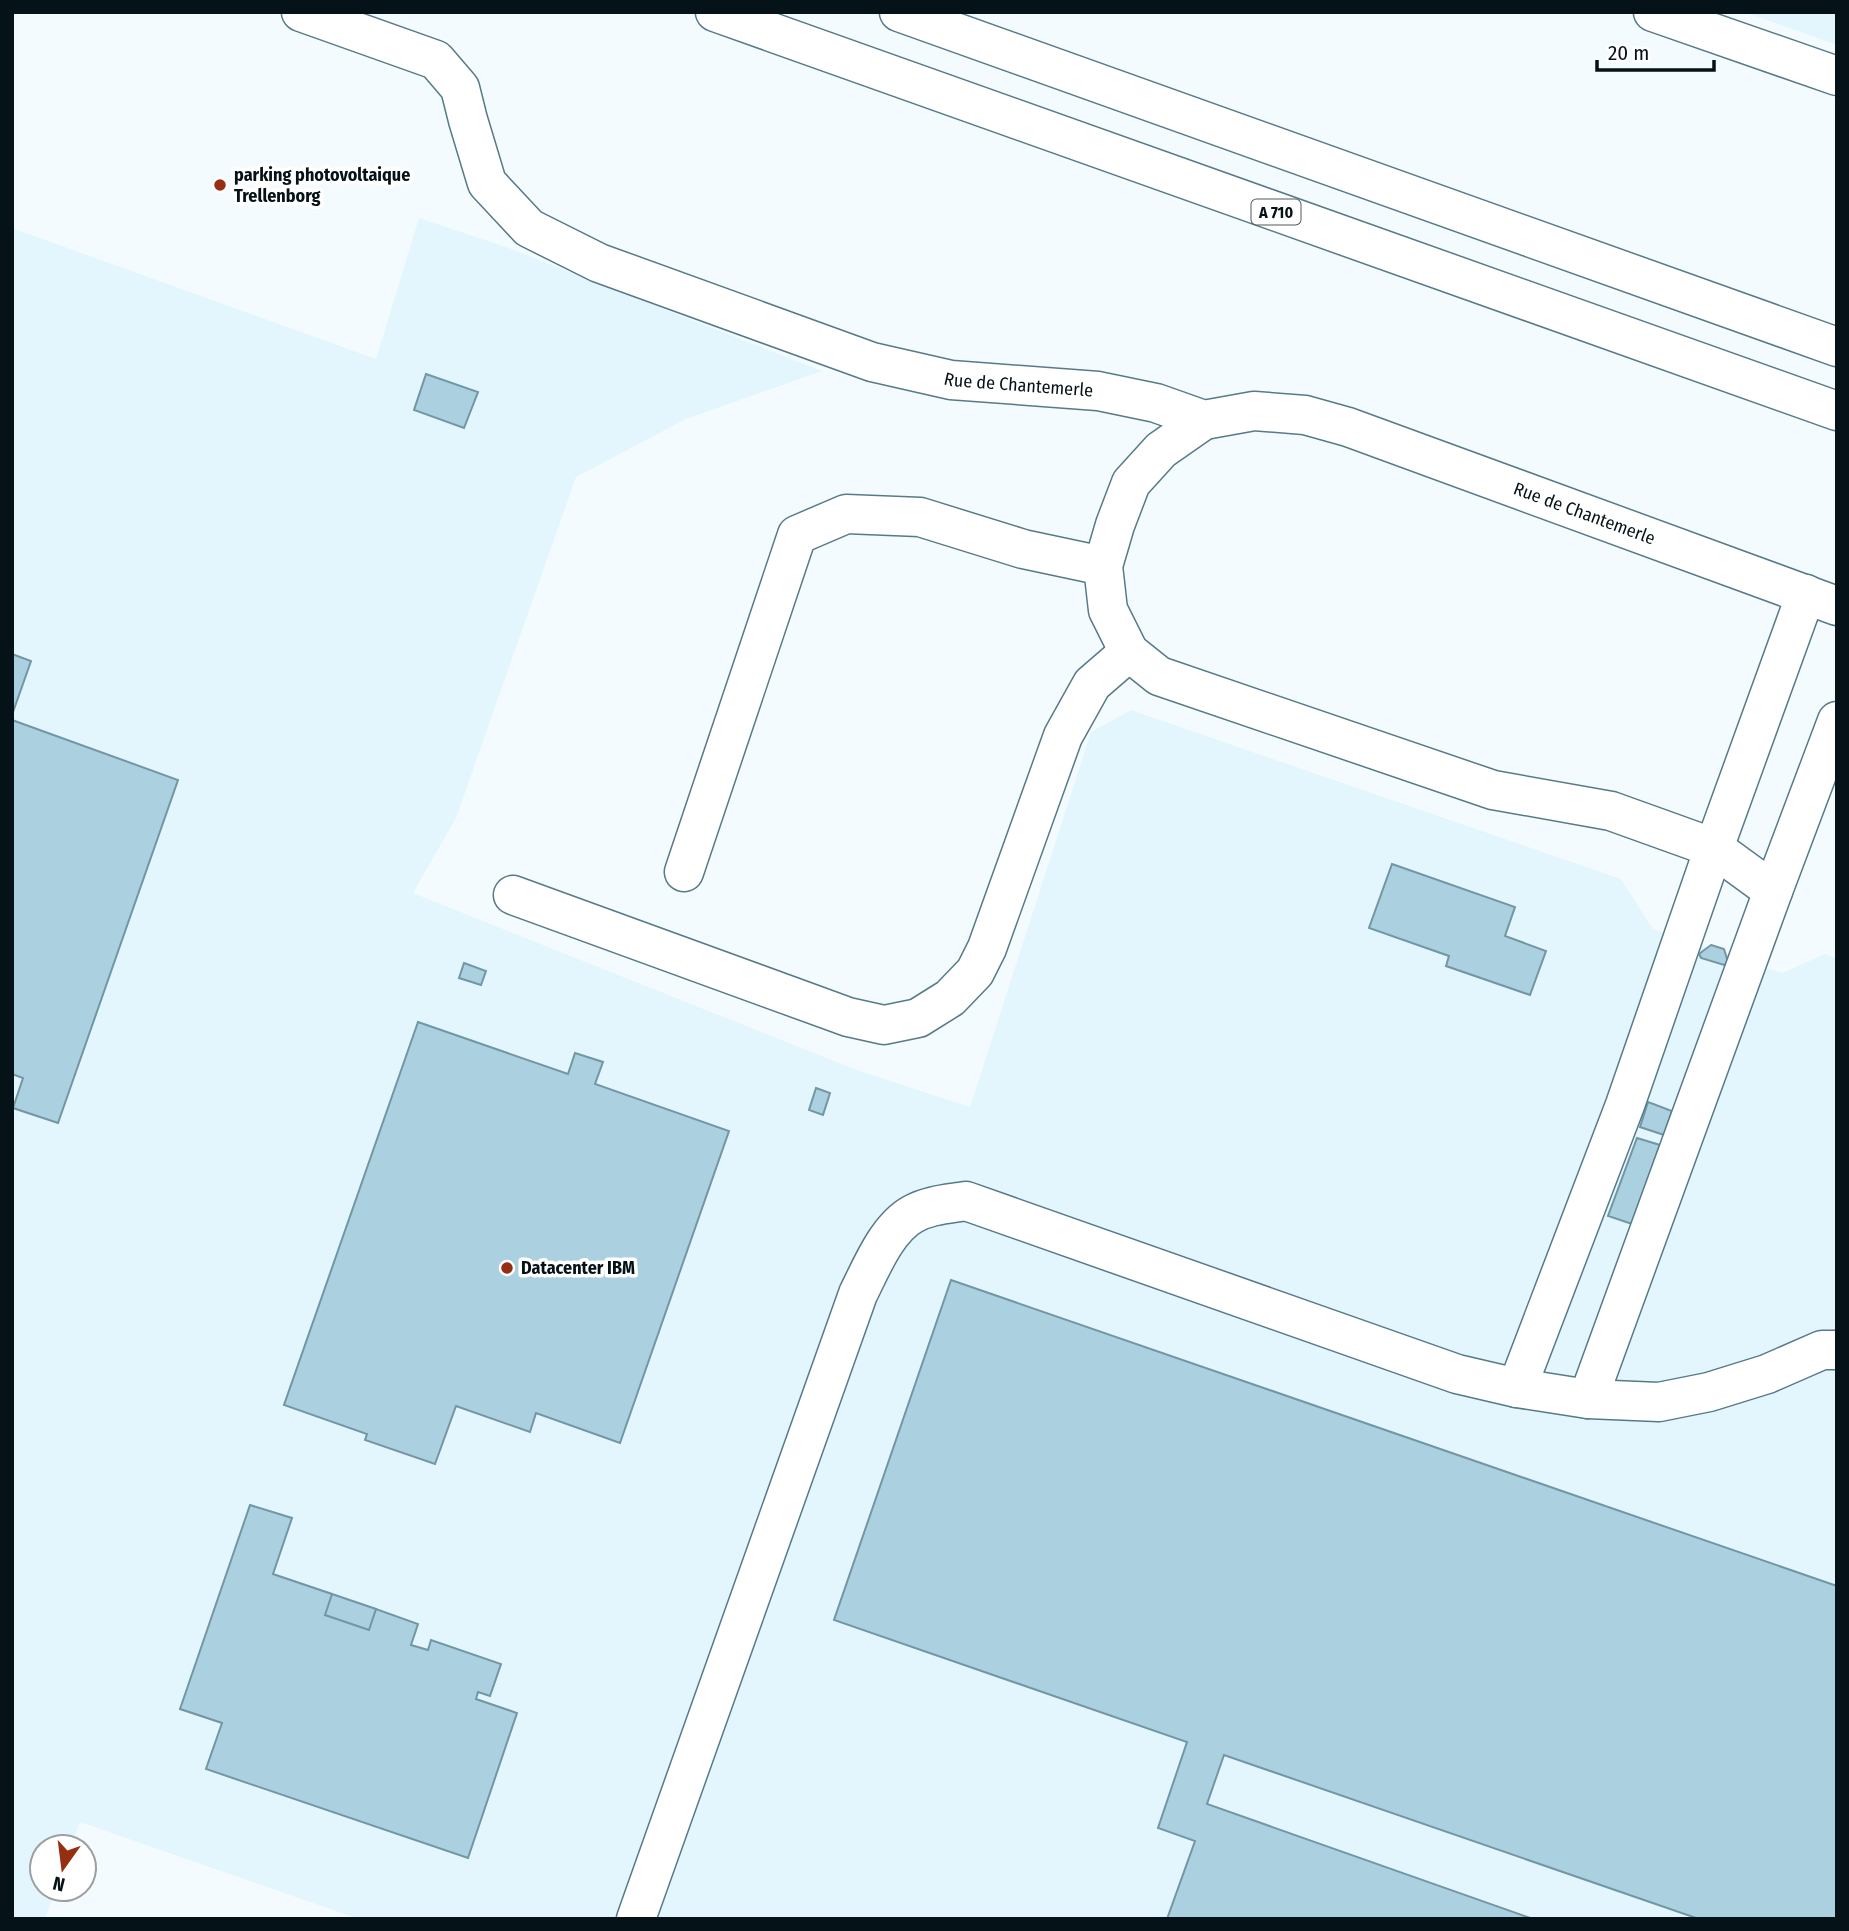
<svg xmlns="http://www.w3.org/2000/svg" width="1849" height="1931" viewBox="0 0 1849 1931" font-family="'Fira Sans Condensed',sans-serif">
  <rect width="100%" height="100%" fill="#f4fbfe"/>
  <path fill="#e3f6fd" d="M1744,12H1837V45Z
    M419,218L506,247L822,371L686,419L576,477L456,818L413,893L854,1069L970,1107L1091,732L1131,710L1621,879L1653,929L1782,973L1825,954L1837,958V1919H359L80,1822L71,1847H42V1889H56L45,1919H12V228L376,359Z"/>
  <path fill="#abd0df" stroke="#7296a4" stroke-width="2" d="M426,374L478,392L464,428L414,410Z
    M12,654L31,661L12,715Z
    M12,720L178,780L58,1123L13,1108L23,1078L12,1074Z
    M1392,864L1515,907L1505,936L1546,951L1530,995L1446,966L1449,956L1369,928Z
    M1711,945L1724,949L1728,962L1724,965L1701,958L1699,954Z
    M464,963L486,971L481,985L459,978Z
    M418,1022L568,1074L575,1053L603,1062L595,1084L729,1131L620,1443L536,1413L530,1432L456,1406L435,1464L365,1440L367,1434L284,1405Z
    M816,1088L830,1093L823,1115L809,1110Z
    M1648,1102L1672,1111L1664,1135L1640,1127Z
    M1637,1138L1660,1145L1632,1224L1608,1216Z
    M951,1280L1837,1586V1919H1699L1224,1755L1207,1804L1533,1919H1167L1195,1841L1158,1828L1187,1742L834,1620Z
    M250,1505L292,1518L273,1574L332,1594L325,1615L369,1630L376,1609L418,1624L411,1645L428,1650L431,1640L501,1664L490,1696L478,1692L476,1699L517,1713L468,1858L206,1769L222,1723L180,1709Z
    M332,1594L376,1609L369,1630L325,1615Z"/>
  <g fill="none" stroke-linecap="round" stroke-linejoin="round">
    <defs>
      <g id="minor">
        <path id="s1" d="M301,12L436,60L460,88L468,120L487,183L529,228L599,263L872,362L951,380L1098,391L1156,403L1204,420L1254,411L1305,415L1348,427L1837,606"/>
        <path d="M1653,12L1837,76"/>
        <path d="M1204,420L1161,450L1131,483L1115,525L1103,566L1108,610L1129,652L1159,676L1493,790L1611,811L1714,848L1773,891L1837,721"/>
        <path d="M684,872L797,535L846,514L920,517L1023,549L1103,566"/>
        <path d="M513,895L848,1017L884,1025L918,1018L950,998L975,972L987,948L1063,736L1092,684L1129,652"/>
        <path d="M1517,1388L1625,1105L1714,848L1806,594"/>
        <path d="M1588,1399L1773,891"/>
        <path d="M636,1919L858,1294C871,1268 887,1228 913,1214C929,1205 948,1204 966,1201L1457,1374L1517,1388L1588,1399L1659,1402L1709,1392L1767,1374L1822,1350H1837"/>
      </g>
      <path id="highway" d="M715,12L1837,411
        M899,12L1837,347"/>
    </defs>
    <use href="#minor" stroke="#577a88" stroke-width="41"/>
    <use href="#highway" stroke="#577a88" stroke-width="41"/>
    <use href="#minor" stroke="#fff" stroke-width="38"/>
    <use href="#highway" stroke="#fff" stroke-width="38"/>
  </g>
  <g fill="#962e11" stroke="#fff" stroke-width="2.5">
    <circle cx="220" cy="185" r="7"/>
    <circle cx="507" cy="1268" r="7"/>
  </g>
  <g text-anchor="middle" stroke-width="7" stroke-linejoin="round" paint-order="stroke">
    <rect fill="#fff" stroke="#50595d" stroke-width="2" x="1251.5" y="199.5" width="49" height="25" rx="5"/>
    <g font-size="16" font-weight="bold" fill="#051217">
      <text x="1276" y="218">A 710</text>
    </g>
    <g font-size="18" font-weight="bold" fill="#051217" stroke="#fff" text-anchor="start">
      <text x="234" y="181">parking photovoltaique<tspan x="234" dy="21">Trellenborg</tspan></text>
      <text x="521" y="1274">Datacenter IBM</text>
    </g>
    <g font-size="18" fill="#051217" stroke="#fff">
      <text dy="6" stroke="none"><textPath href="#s1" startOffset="858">Rue de Chantemerle</textPath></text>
      <text dy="6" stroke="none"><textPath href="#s1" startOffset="1446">Rue de Chantemerle</textPath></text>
    </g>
  </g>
  <rect width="1849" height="1931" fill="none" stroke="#051217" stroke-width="28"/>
  <g transform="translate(63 1868) rotate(194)"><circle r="33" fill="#ffffff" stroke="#9ba0a2" stroke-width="2"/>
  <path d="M0-5L12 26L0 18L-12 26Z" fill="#962e11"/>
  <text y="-10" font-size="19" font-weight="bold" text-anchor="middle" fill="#051217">N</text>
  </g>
  <path d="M1597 60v10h117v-10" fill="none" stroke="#051217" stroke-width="3.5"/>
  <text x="1608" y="60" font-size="21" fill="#051217" stroke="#ffffff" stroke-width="5" paint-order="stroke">20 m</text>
</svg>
